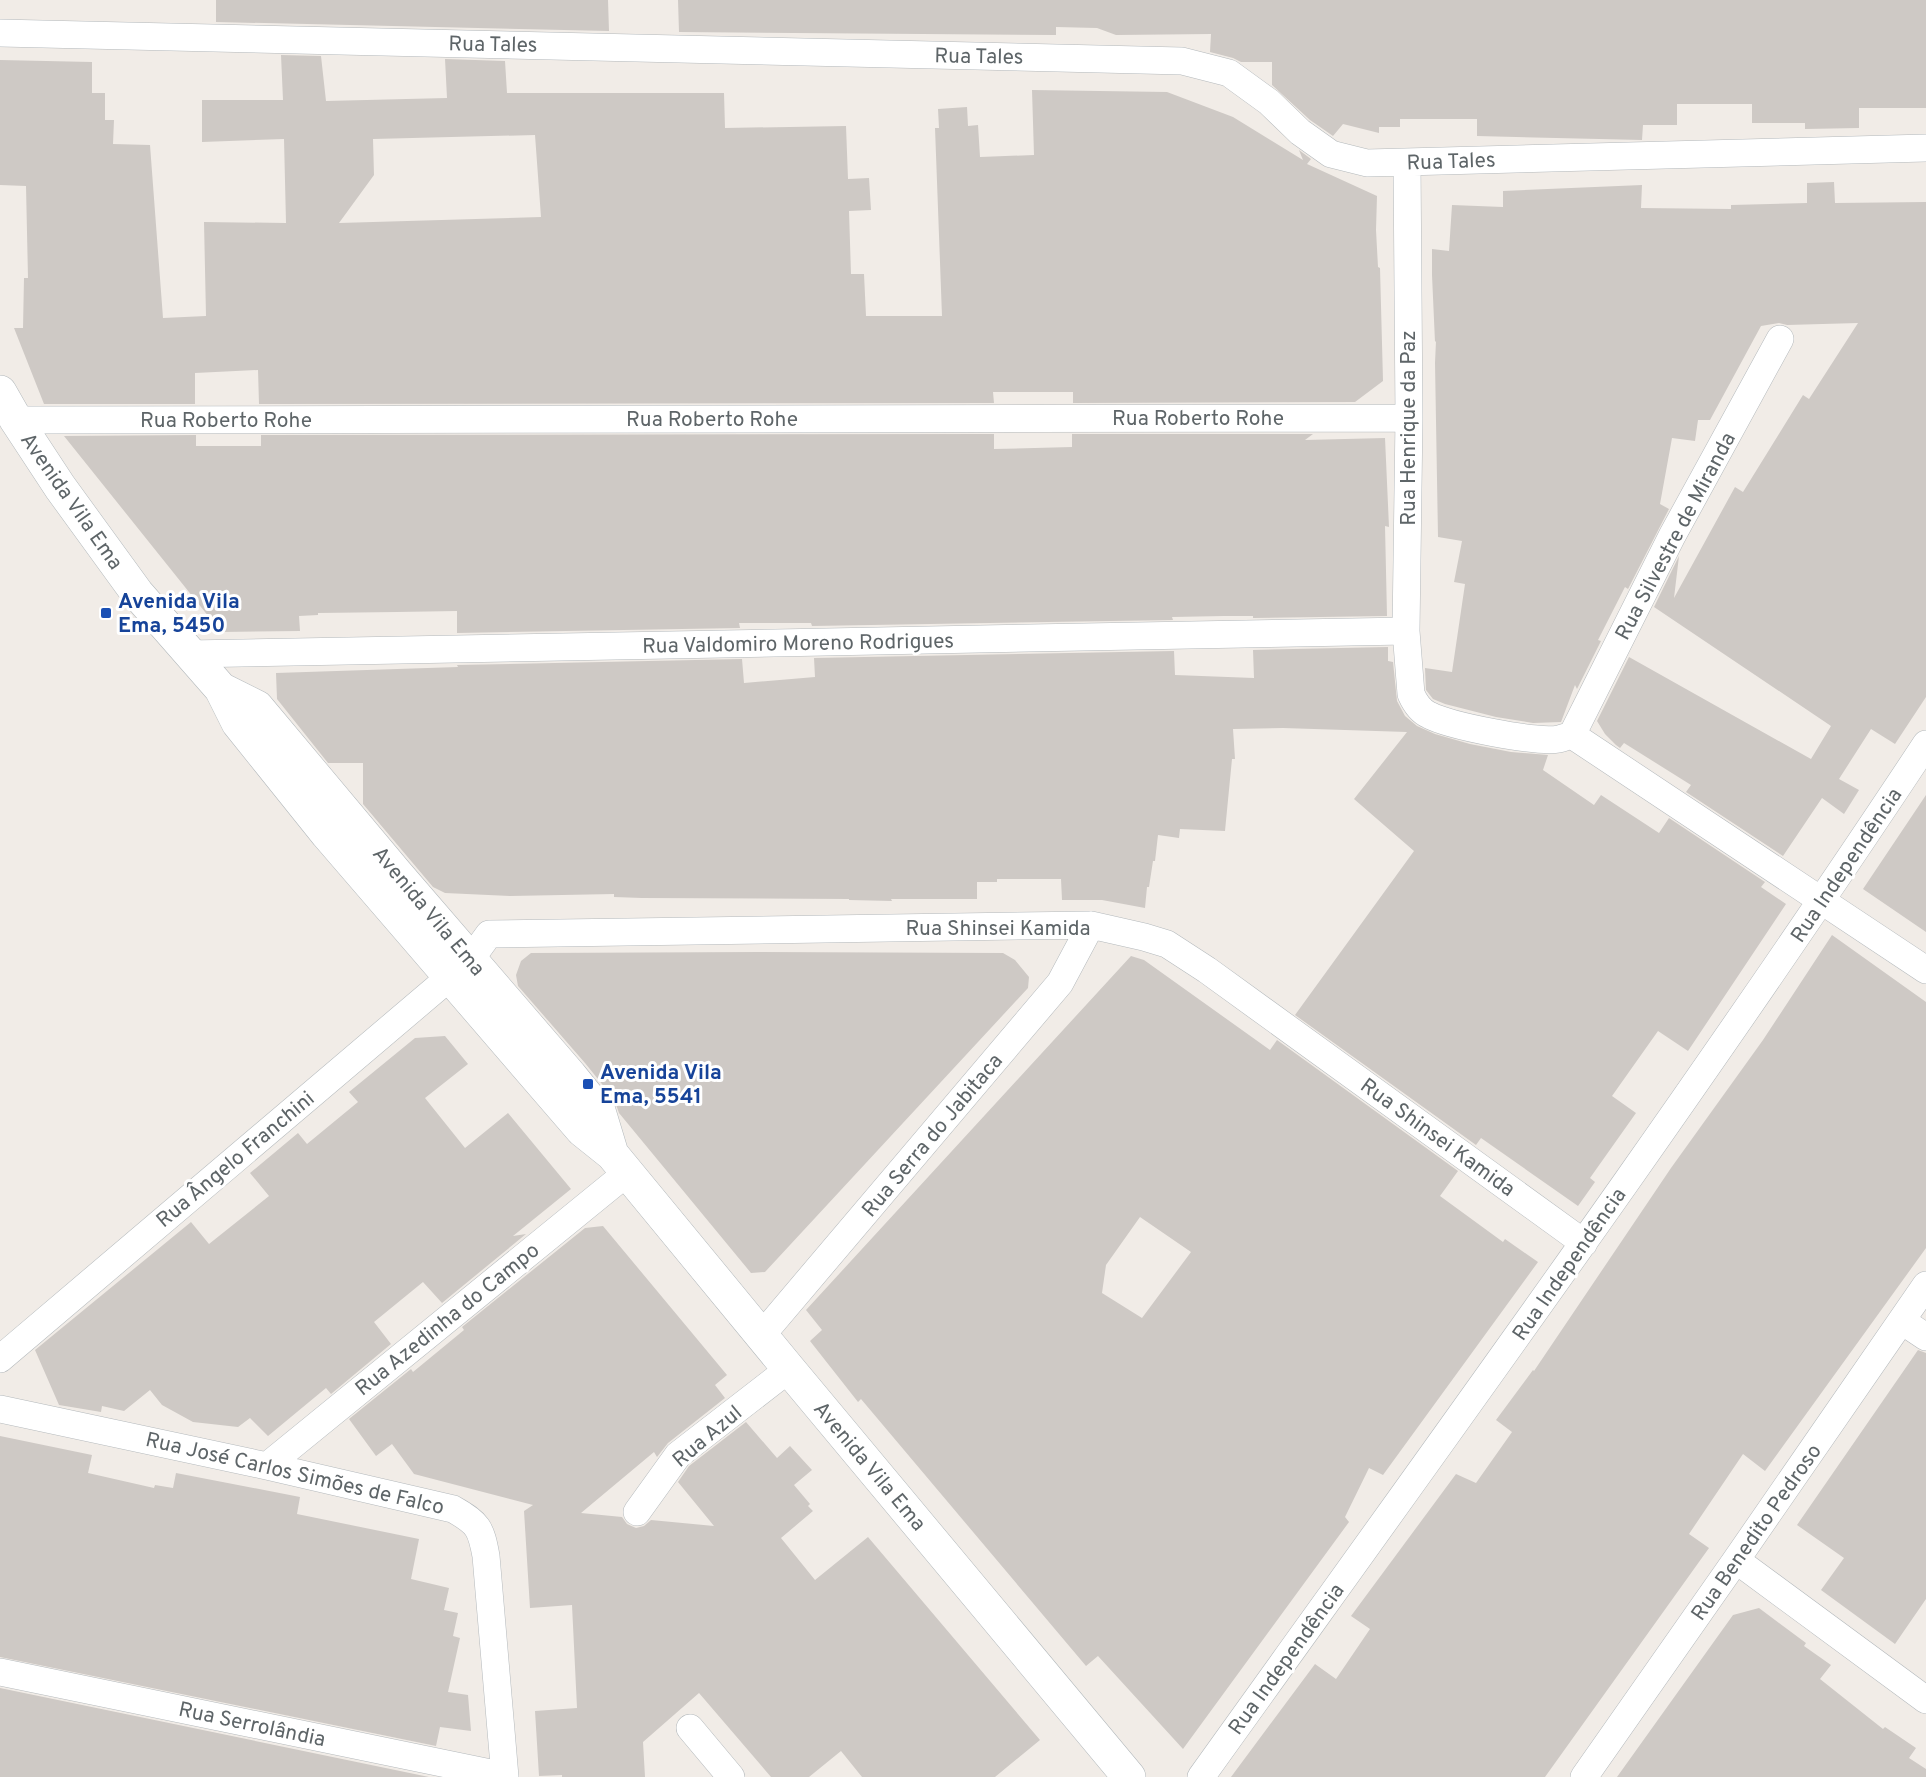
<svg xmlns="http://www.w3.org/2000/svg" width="1926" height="1777" viewBox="0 0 1926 1777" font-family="Overpass,sans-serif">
  <rect width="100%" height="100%" fill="#f1ece7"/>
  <path fill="#cec9c5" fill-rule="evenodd" d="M216,0H608L609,31L216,22Z
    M678,0H1926V108H1859V128L1805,129V123H1752V104H1677V125H1643L1642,140L1477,136V119H1400V127H1379V133L1343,124L1333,136L1310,120L1272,85V62H1241L1233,58L1210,52L1211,34L1116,35L1097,28L1056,27V35L679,32Z
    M281,55L321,56L326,101L447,98L445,59L505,61L507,93H724L725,128L846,126L848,179L869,178L871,210L849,211L851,274H864L866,316H942L935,128H939L938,109L967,107L968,126L978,125L980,157L1034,155L1032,90L1167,92L1233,117L1303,160L1299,150L1311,159L1307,164L1377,196L1376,230L1378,267L1380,268L1383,381L1355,402L1073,403V392H993L994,403L259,404L258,370L195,373V404H44L14,328H23L24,278H28L26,186L0,185V60L92,62V93H105V120H114L113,144L150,145L163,318L206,316L204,222L286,223L284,139L202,142V100H283ZM535,135L541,217L339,223L374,175L373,139Z
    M1834,182L1835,203L1926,202V697L1895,744L1871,729L1839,779L1859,790L1844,814L1822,798L1783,856L1686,792L1691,785L1624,743L1620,748L1616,745L1605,734L1597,721L1629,657L1811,759L1831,726L1654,607L1679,556L1674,598L1735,487L1743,492L1803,395L1809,399L1858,323L1787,325L1779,323L1761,326L1710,420H1698L1695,441L1672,438L1660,504L1669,509L1628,589L1625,587L1598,640L1601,641L1577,689L1575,685L1561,722L1533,723L1496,717L1445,704L1433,699L1426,690L1425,668L1452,672L1465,584L1454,582L1462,541L1438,537L1435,363L1436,341L1435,342L1432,275V249L1449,251L1452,205L1503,207V191L1642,185L1641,208L1731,209V205L1807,203V183Z
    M994,434V449L1072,447V434H1313L1305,440L1385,438L1389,527L1385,526L1387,616L1253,618V616H1224L1172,617L1173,620L812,626L811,623H739L740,628L457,633V611L397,612L318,613V615L299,616L300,631L221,632L64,436L196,435V446H261V435Z
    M1388,647V661L1393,662L1397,701L1405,716L1417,726L1435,734L1470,744L1511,752L1548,755L1543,770L1594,805L1601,795L1659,833L1669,818L1765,882L1761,887L1786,904L1688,1051L1658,1031L1612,1096L1636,1113L1590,1178L1595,1182L1578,1206L1481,1138L1476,1145L1295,1015L1414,851L1354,799L1407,732L1283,728L1233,729L1235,759H1232L1225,831L1180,829L1179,838L1158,835L1155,861H1153L1149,887H1147L1145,908L1102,900H1062L1061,879H997V882H977V899H891L892,901L849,900V899L642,898L614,897V894L510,896L445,893L433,887L363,804V763H328L277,699L276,673L458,667L457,665L742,659L744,683L815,677L814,658L1174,651L1175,675L1254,678L1253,650Z
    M1926,795V932L1863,889Z
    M1832,935L1926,1002V1248L1765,1471L1743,1454L1689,1534L1709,1548L1545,1777H1231L1315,1664L1336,1679L1370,1629L1351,1616L1456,1474L1476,1483L1512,1432L1496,1420L1533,1370L1534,1371L1671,1168L1763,1040Z
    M757,952L1003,953L1015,960L1029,977L1028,988L765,1272L751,1273L619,1113L614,1099L585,1063L518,986L516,975L521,961L531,953Z
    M1131,956L1144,960L1270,1050L1277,1040L1458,1171L1440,1196L1503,1242L1505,1239L1538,1262L1383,1475L1369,1468L1345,1517L1349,1522L1183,1749L1098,1656L1086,1666L861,1399L858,1402L810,1341L822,1330L806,1310ZM1140,1217L1191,1252L1142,1318L1102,1293L1106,1265Z
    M445,1036L468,1064L425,1098L465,1148L508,1113L571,1189L513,1236L526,1234L442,1303L423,1282L374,1322L391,1344L331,1394L326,1388L268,1436L250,1418L238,1427L193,1422L162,1405L150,1390L124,1411L102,1406L101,1412L59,1405L35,1350L191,1222L209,1244L269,1196L250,1173L298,1133L307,1144L358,1102L349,1092L415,1038Z
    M603,1226L727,1375L715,1385L725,1398L668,1443L657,1457L654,1452L581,1513L622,1517L627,1524L636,1528L644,1526L651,1520L714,1526L678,1482L689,1466L746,1422L777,1458L790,1446L812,1470L794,1485L810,1504L808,1506L813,1511L781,1538L815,1580L868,1537L1040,1740L995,1777H862L841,1751L809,1777H771L699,1693L643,1742L645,1777H562V1775L539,1776L535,1711L577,1708L572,1605L530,1608L524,1511L533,1505L414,1474L392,1444L376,1456L349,1419L411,1369L413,1372L464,1330L462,1327L585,1228Z
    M1918,1350L1926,1353V1599L1895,1644L1821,1590L1844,1558L1797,1525Z
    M0,1436L92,1455L88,1473L154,1488L155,1485L173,1488L176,1473L300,1497L297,1514L419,1539L411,1579L449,1588L444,1610L458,1613L453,1636L460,1638L448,1692L468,1695L471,1731L440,1727L436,1746L0,1657Z
    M1759,1608L1806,1643L1804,1646L1831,1665L1820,1679L1883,1729L1885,1727L1916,1748L1909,1758L1926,1769V1777H1617L1733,1615Z
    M0,1688L429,1777H0Z"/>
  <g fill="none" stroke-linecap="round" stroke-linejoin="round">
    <defs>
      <path id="street" d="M0,33L1182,61L1229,73L1269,102L1300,132L1331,154L1367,163L1926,148
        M1407,162L1409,418L1406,631L1411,694C1415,703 1420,711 1429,715C1450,726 1536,743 1559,739C1563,738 1568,736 1572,735L1926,970
        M16,420L1409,418
        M189,654L1406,631
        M1572,735L1672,536L1780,339
        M1902,1321L1926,1337
        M761,1336L1060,983L1091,925
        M0,1359L470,960L489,934L1091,925L1144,937L1167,944L1207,970L1584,1243
        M0,1409L267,1466L453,1509C478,1523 481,1528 486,1556L505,1777
        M267,1466L628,1172
        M637,1512L678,1455L789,1369
        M1736,1560L1926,1700
        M0,1672L505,1776
        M690,1728L731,1777
        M1201,1777C1446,1435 1694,1095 1926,744
        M1584,1777L1736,1560L1926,1285"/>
      <path id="secondary" d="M0,392L16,420L60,487L137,593L221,689L238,723L327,834L582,1130L612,1154L789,1369L1129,1777
        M221,689L257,707L396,873L570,1075L599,1111L612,1154"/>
    </defs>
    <use href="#street" stroke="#b4b9bc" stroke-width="28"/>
    <use href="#secondary" stroke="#b3b9bc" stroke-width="34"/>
    <use href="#street" stroke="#fff" stroke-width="27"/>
    <use href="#secondary" stroke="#fff" stroke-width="33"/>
  </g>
  <g fill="#1a4fb4" stroke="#fff" stroke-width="2">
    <rect x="100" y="607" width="12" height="12" rx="3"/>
    <rect x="582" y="1078" width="12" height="12" rx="3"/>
  </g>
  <g text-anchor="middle" stroke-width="6" stroke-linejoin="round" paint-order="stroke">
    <g font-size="21" fill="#5e6568" stroke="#fff">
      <text transform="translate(493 44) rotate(1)" y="7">Rua Tales</text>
      <text transform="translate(979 56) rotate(1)" y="7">Rua Tales</text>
      <text transform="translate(1451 161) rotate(-2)" y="7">Rua Tales</text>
      <text x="1198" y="425">Rua Roberto Rohe</text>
      <text x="712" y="426">Rua Roberto Rohe</text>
      <text x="226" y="427">Rua Roberto Rohe</text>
      <text transform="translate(1408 428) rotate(-90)" y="7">Rua Henrique da Paz</text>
      <text transform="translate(72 501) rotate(55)" y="7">Avenida Vila Ema</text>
      <text transform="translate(1675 536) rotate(-62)" y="7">Rua Silvestre de Miranda</text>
      <text transform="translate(798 643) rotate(-1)" y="7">Rua Valdomiro Moreno Rodrigues</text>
      <text transform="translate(1846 865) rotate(-56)" y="7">Rua Independência</text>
      <text transform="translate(429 911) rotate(50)" y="7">Avenida Vila Ema</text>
      <text x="998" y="935">Rua Shinsei Kamida</text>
      <text transform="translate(932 1135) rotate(-50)" y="7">Rua Serra do Jabitaca</text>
      <text transform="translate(1438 1137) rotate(36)" y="7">Rua Shinsei Kamida</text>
      <text transform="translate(235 1159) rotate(-40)" y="7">Rua Ângelo Franchini</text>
      <text transform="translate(1569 1264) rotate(-55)" y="7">Rua Independência</text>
      <text transform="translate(447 1319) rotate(-39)" y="7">Rua Azedinha do Campo</text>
      <text transform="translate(707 1436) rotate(-40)" y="7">Rua Azul</text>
      <text transform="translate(870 1466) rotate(50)" y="7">Avenida Vila Ema</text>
      <text transform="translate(295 1473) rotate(13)" y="7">Rua José Carlos Simões de Falco</text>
      <text transform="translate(1756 1532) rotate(-55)" y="7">Rua Benedito Pedroso</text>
      <text transform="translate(1286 1659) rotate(-54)" y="7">Rua Independência</text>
      <text transform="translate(252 1724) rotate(12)" y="7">Rua Serrolândia</text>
    </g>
    <g font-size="21" font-weight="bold" fill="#164399" stroke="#fff" text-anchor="start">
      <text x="118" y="608">Avenida Vila<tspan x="118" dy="24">Ema, 5450</tspan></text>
      <text x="600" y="1079">Avenida Vila<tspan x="600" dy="24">Ema, 5541</tspan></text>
    </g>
  </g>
</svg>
